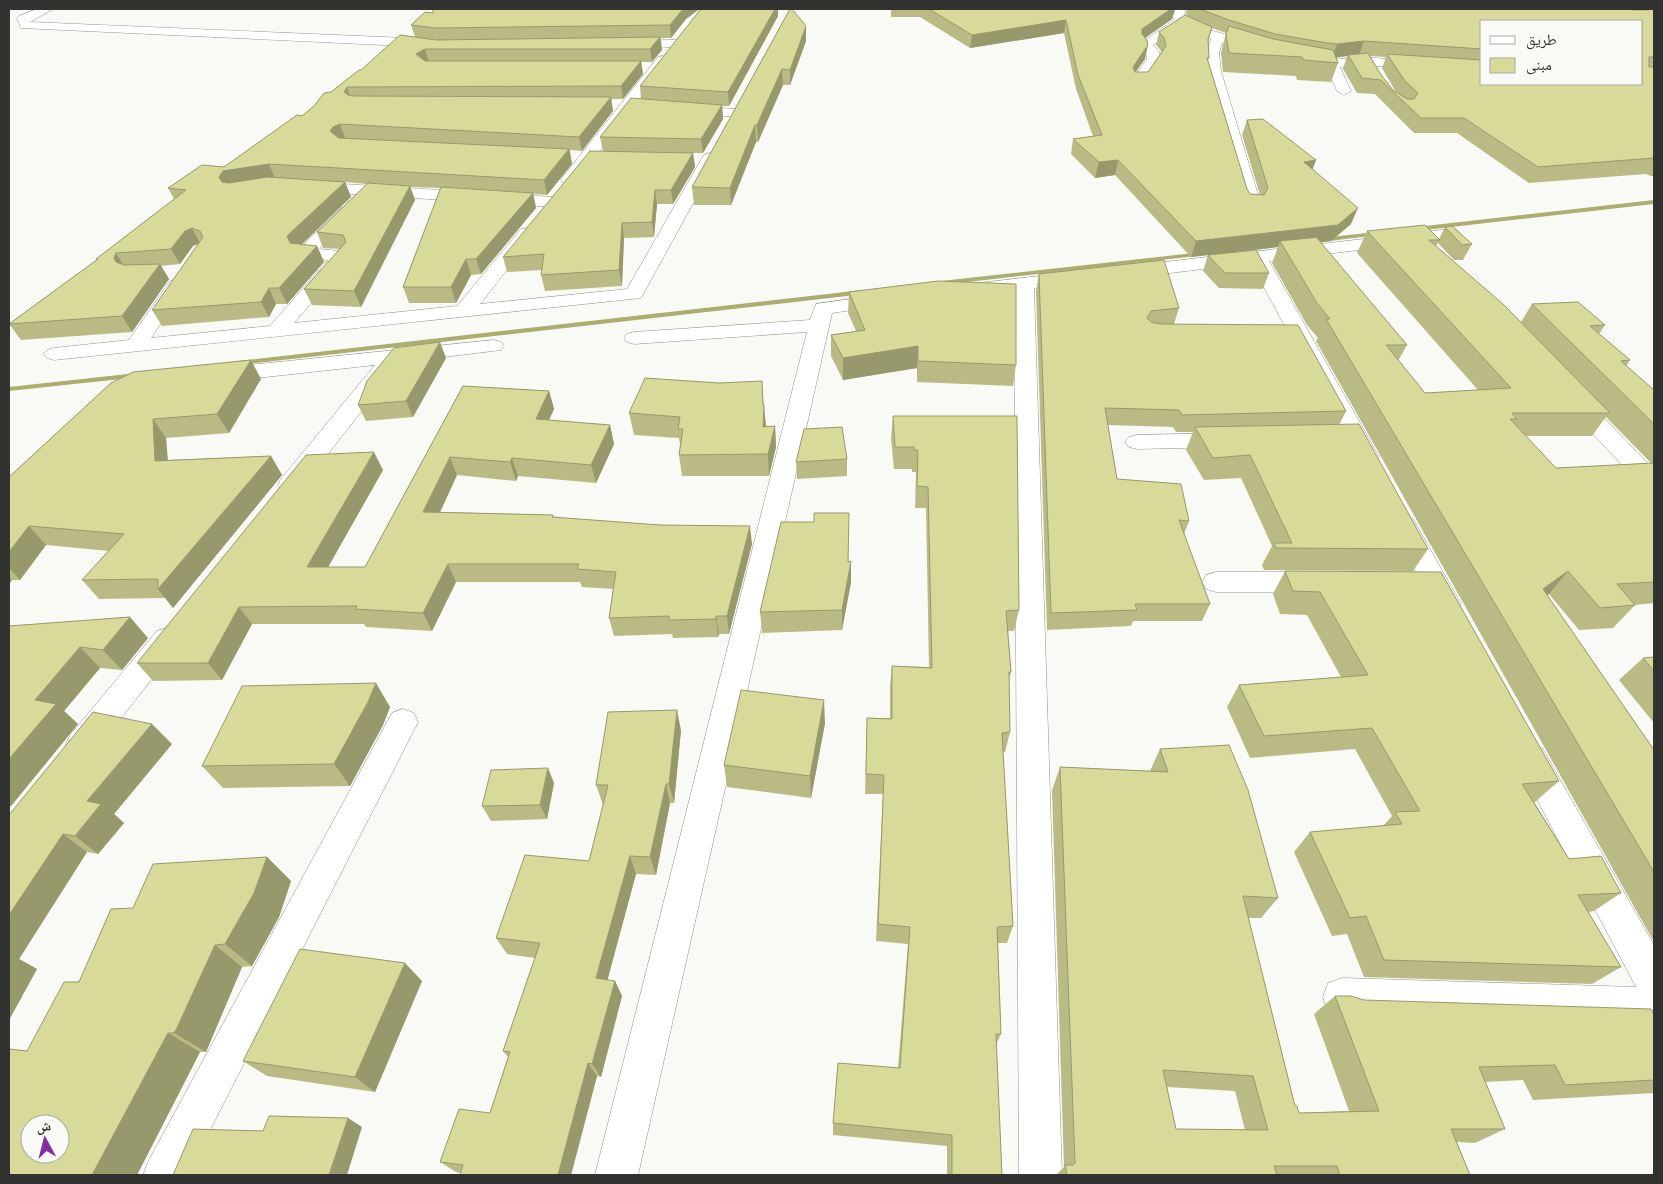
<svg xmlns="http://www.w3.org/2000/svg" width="1663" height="1184" viewBox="0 0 1663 1184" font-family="'Asap Condensed','Noto Naskh Arabic',sans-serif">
  <rect width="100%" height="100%" fill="#f9faf6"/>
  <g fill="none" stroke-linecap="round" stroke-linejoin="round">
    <path fill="#acae70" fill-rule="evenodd" d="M1654,200V204L1416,231L1413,229L1416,227Z
      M1376,232L1379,234L1378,235L1321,242L1318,240L1321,238Z
      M1203,252L1205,253V255L941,285L938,283L941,281Z
      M862,290H865V294L238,365L234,363L238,361Z
      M137,373L141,375L140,377L9,391V387Z"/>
    <defs>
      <path id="street" d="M37,9H53L30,22L406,38L434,43L435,46L429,50L406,46L21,28L17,19L19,16Z
        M1174,9H1186L1184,15L1210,30L1265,46L1266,49L1260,53L1222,43L1219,53L1221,71L1261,205L1258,209L1252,210L1246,209L1243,205L1207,71L1206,53L1211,39L1182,25L1153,45L1159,52L1161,59L1143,85H1133L1131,82L1147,59L1146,53L1140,46L1141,43L1175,19L1172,16Z
        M675,40L680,41L681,44L680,47L624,49L618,45L624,41Z
        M1302,55L1332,60L1359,57L1482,65V73L1359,65L1340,67L1351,91L1344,95L1337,91L1327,67L1297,62L1295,59Z
        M663,56L670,60L575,183H563L561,180L563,177L658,57Z
        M684,105L735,109L740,110L742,113L740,116L735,117L679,112L677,109L679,106Z
        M710,153L716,155L718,158L641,298L54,360L47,358L43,354L47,350L54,348L129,340L170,281L177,279L184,281L187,285L151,338L270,326L328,260L297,257L295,253L341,208L347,207L353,208L356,212L319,249L349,252L351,256L294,323L457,306L521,229L527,228L533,229L536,233L480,304L627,289L702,158L704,155Z
        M310,182L553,197L559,198L562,202L559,206L553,207L304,191L302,187L304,183Z
        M1451,229L1457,230L1460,234L1457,238L1269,261L1379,457L1375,462L1367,465L1359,462L1355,457L1251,263L1130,278L1123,276L1121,272L1123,268L1130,266Z
        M1075,272L1082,274L1085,278L1082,282L1034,288L1062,1175H1019L1014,291L979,295L972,293L969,289L972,285L979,283Z
        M886,294L893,296L896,300L893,304L832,313L638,1175H595L807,332L634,344L627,342L624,338L627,334L634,332L810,320L816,304Z
        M494,340L501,342L504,346L501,350L394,363L396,366L393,371L299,491L290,493L281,491L278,485L281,479L375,365L220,382L212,380L209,375L212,370L220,368Z
        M1574,393L1582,395L1654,470V492L1645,490L1566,405L1563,400L1566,395Z
        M1228,433L1236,435L1240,440L1236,445L1228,447L1137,449L1129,447L1125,442L1129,437L1137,435Z
        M1404,516L1413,519L1457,597L1461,604L1457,611L1447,614L1437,611L1391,525L1395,519Z
        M1216,572H1317L1327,575L1331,582L1327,589L1317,592H1216L1206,589L1202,582L1206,575Z
        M167,628L177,631L181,639L177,647L93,754L82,757L71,754L66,744L71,734L157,631Z
        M403,709L414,713L418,722L187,1175H143L149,1160L392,713Z
        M1531,744L1542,748L1654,945V1026L1342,1016L1328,1011L1323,997L1328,983L1342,978L1636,987L1515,758L1520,748Z"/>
    </defs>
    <use href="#street" stroke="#90908d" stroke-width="1"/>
    <use href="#street" fill="#fff" fill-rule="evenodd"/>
  </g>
  <path fill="#babb84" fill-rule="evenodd" d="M706,9L698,10L686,19L671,38H661L662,50L652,62H641L643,74L623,99H611L613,111L582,151L570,150L572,164L547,195L533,194L536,208L481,274L471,275L456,303H409L403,287L441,188L410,187L415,200L361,307L312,305L304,289L340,249L323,248L317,232L367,184L345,182L351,197L301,245L317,246L324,262L287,304H276L269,317L162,326L152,310L198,244L193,246L180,264L161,266L169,279L132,332L21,340L9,324L97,260L96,259L174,199L168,188L224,167L302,116L331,92L361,70L415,37L411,25L433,13Z
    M707,9H778V16L729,106H722L723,119L703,153H693L695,167L673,204H657L654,237L624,238L622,286L545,291L541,275L542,270L507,272L503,257L603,151L600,137L641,99L640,86Z
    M790,9L806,41L790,85H783L758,142H756L731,205H694L692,187Z
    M891,9H1175L1172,19L1145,38V59L1136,72H1148L1161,53V51L1156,45L1159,32L1188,16L1186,14L1187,9H1654V176H1651L1646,174L1529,183L1457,133H1414L1375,94L1357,93L1343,69L1347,56L1336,58L1338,63L1331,82L1297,80L1296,76L1223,72L1221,53L1226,33L1212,28L1208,42L1209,58L1208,61L1247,189L1250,194L1260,195L1242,135L1247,120L1316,160L1312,169L1351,224L1331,241L1320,242L1407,345L1398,361L1425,393L1478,390L1357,253L1367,231L1439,239L1445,227L1472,244L1463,260H1454L1438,243L1436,246L1521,322L1532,304L1605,325L1599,334L1630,360L1626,366L1654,390V603L1635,605L1613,628L1579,630L1549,594L1547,595L1654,750V942L1316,341L1318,338L1307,325L1272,263L1278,247L1256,250L1269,273L1263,289L1219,288L1203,271L1208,255L1191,257L1115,175L1095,178L1071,154L1073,139L1093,136L1076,89L1064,33L970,48L920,17H891ZM1482,21L1642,84H1482ZM1370,56L1386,57L1382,68L1396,92L1393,90L1381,75ZM1606,417L1651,463L1556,468L1525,436H1592Z
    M1039,274L1179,308L1174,324L1346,411L1339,425L1428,549L1413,571L1264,570L1262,565L1272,546L1241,478L1204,480L1186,450L1193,432H1176L1173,427L1108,425L1117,479L1189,521L1184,534L1210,604L1202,621H1133L1131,626L1047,630L1036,291Z
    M849,292L1016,365L1013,386L917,382V368L843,380L831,356V335L856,331L848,313Z
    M446,358L413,417L366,421L358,405Z
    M261,379L229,433L166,438L168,460L271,456L282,475L173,608L165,598L99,599L82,580L109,551L46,545L20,580H12L9,584V477L111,383Z
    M463,386L549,391L554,409L549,420L610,425L614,444L596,483L518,476L516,481L457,475L440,512L553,515L554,518L752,544L729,634H719L718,637L673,638L672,634L614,636L609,618L613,589L582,587L580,582H456L432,631L366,627L364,624H252L222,680L153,681L137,663L383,470L328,567H365Z
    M763,405L766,426H775L776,447L769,476H682L679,455L680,445L679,438L634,435L629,413Z
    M893,416H1017L1019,610L1014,631H1008L1011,672L1009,680L1010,732L1005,752H1003L1013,926L1007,943H998L1001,1034L996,1045L1002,1175H947V1146L833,1135V1123L898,1068L908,944L876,941L883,794H865L867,718H890V686L892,666L929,667L926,508H915L916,472H912V469H894L891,438Z
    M847,459V476L797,479L796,462Z
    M848,562L851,582L842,630L762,633L760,612Z
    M1285,571L1441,572L1559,781L1535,802H1534L1569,859L1621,893L1594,911L1588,912L1621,967L1592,984L1364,977L1347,934L1332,936L1294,852L1310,832L1383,826L1392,816L1355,749L1250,758L1227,707L1239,685L1341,677L1307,615L1280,614L1273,594Z
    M9,626L148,638L122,670L100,668L64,711L78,724L11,806H9Z
    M1654,657V723L1619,680L1643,658Z
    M390,707L383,725L350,786L223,788L202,766Z
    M825,723L811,798L727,787L724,765Z
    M681,730L674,803H670L656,875L636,874L607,980L615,981L622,996L601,1077L597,1076L571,1175H460L461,1173L456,1172L440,1162L490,1113L508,1057L503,1051L535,958L507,954L496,938L589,861L603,805L596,785Z
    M172,744L114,814L124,823L98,854L87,852L19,959L37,969L9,1020V815Z
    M1160,749L1278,898L1261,918H1248L1295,1106L1299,1113L1349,1111L1314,1014L1335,996L1364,1000L1654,1014V1093L1533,1100L1523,1080L1485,1082L1505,1129L1475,1143L1457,1142L1470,1175H1056L1064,1167L1052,790L1060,767L1150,771ZM1167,1087L1235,1091L1245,1130L1176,1129Z
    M554,783L547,819L491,821L482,806Z
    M267,857L291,881L279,917L252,966L242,967L208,1047L206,1052H200L137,1175H9L27,1051L133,908Z
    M422,981L375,1092L267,1076L243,1061Z"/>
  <path fill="#97996c" d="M683,9H706L698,10L686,19L671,38L670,25Z
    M775,9H778V16L729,106L728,92Z
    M1171,9H1175L1172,19L1139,42L1142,29Z
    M1066,20L1064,33L970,48L972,35Z
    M806,26V41L790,85V70Z
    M660,37L662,50L652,62L650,49Z
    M1364,41L1359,55H1348L1347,56L1332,58L1337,44Z
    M1148,45L1145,59L1129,81L1133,67Z
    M425,49L429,62L420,67L416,54Z
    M641,61L643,74L623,99L621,86Z
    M782,69L783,85L758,142L757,125Z
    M347,87L351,100L344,92Z
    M611,97L613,111L582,151L579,137Z
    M722,105L723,119L703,153L701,139Z
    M340,124L345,138L339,141L330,131L333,127Z
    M755,125L756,142L731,205L730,188Z
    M569,149L572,164L547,195L544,180Z
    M693,153L695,167L673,204L671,190Z
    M1118,160L1115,175L1095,178L1099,162Z
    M1316,160L1310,176L1304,162Z
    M269,164L275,178L226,192L219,177L223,171Z
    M345,182L351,197L294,252L287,236Z
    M410,186L415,200L361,307L354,291Z
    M655,190L657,204L654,237L652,222Z
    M533,193L536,208L481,274L476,259Z
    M1358,208L1351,224L1331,241L1317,243L1280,241L1278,247L1191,257L1196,241Z
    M622,223L624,238L622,286L619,270Z
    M192,228L200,243L193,246L180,264L171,249L185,231Z
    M317,246L324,262L287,304L279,288Z
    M116,253L125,268V278L114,258Z
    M466,259L471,275L456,303L451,287Z
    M160,264L169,279L132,332L122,316Z
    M269,288L276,304L269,317L261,302Z
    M440,342L446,358L413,417L406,401Z
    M918,346L917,368L843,380V358Z
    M251,360L261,379L229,433L217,414Z
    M762,381L764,414V405L766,426L764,448L763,427Z
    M549,391L554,409L541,437L536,419Z
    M153,419L166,438L169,480L155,461Z
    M610,425L614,444L596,483L591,465Z
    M775,426L776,447L769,476L768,454Z
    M374,452L383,470L318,585L307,567Z
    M271,456L282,475L173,608L158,589Z
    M450,457L457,475L432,530L423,512Z
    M512,458L518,476L516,481L510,462Z
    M29,526L46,545L20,580L9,568V552Z
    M750,526L752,544L729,634L727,616Z
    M851,561V582L842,630V610Z
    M448,564L456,582L432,631L423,613Z
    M1568,571L1549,594L1524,612L1543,589Z
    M9,577L12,580L9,584Z
    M239,607L252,624L222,680L208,663Z
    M716,616L719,634L718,637L716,619Z
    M130,617L148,638L122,670L103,650Z
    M80,647L100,668L64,711L78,724L11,806L9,805V759L35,700Z
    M376,683L390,707L383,725L350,786L334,764Z
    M824,700L825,723L811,798L810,776Z
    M677,710L681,730L674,803L669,784Z
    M152,724L172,744L114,814L124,823L98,854L75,836L87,801Z
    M548,768L554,783L547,819L540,805Z
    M666,784L670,803L656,875L650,857Z
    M63,834L87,852L19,959L37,969L9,1020V915Z
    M630,856L636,874L604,993L596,978Z
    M267,857L291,881L279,917L252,966L225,944Z
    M215,945L242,967L206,1052L174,1033Z
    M405,963L422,981L375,1092L355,1077Z
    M615,981L622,996L601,1077L592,1064Z
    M168,1033L200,1052L137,1175H92Z
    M588,1063L597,1076L571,1175H558Z
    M348,1118L362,1127L347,1175H329Z"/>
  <path fill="#d8da9a" stroke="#97996c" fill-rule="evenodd" d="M433,9H683L670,25L436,28L411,25L425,12L433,13Z
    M707,9H775L728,92L640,86L700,10Z
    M790,9H792L806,26L790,70L782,69L757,125H755L730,188L692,187Z
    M929,9H1171L1142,29V34L1147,40L1148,45L1133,67L1135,72H1148L1166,46L1164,38L1159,32L1185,15L1212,27L1208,39L1209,58H1207L1247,189L1250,194L1264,195L1268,188L1247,120L1263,119L1316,160L1304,162L1358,208L1338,225L1196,241L1118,160L1099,162L1073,139L1102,135L1078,75L1066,20L972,35Z
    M1200,9H1630L1632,10H1649V9H1654V57H1649V67H1654V158L1538,167L1464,118H1421L1381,80L1362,78L1348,55L1368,53L1381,75L1393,90L1407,99H1414L1418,93L1405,81L1387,54L1482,60V84H1642V21H1482V49L1364,41L1337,44L1327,43L1275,34L1226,19Z
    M1229,26L1273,39L1333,50L1338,63L1304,60L1302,57L1229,53L1226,34Z
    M400,35L436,40L660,37L650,49H425L416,54L425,61H641L621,86L347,87L344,92L348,95L353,96L611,97L579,137L340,124L333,127L330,131L339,138L569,149L544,180L269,164L223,171L219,177L222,182L229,183L268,177L345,182L287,236L290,243L317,246L279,288H269L261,302L152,310L203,237L200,231L192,228L185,231L171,249L116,253L114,258L116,262L124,265L160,264L122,316L9,324L98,259H96L186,190L168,188L202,165L224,167L297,115L302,116L314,106L324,93L331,92L359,70H361Z
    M631,98L722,105L701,139L600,137Z
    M590,151L693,153L671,190H655L652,222L622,223L619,270L541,275L544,254L503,257Z
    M368,183L410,186L354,291L304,289L346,242L343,235L317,232Z
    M441,187L533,193L476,259H466L451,287H403Z
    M1425,225L1440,240H1429L1504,305L1610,413H1512L1517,419H1510L1556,468L1654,463V582L1617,584L1635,605L1600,608L1568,571L1543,589L1654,750V872L1326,319H1330L1317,303L1280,241L1319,237L1317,238L1407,345H1386L1425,393L1511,388L1367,231Z
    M1452,226L1472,244L1462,245L1445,227Z
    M1256,250L1269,273H1225L1208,255Z
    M1164,260L1179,308L1151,311L1147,318L1151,322L1159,324L1298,325L1346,411L1182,415L1179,410L1105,408L1117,479L1181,484L1189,521L1179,520L1210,604H1135L1137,610L1051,613L1039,274Z
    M938,281L1016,284V365L918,361V346L843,358L831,335L865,330L849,292Z
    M1578,302L1605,325L1590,326L1630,360L1621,361L1654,390V424L1532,304Z
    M440,342L406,401L358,405L367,381L394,348Z
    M251,360L217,414L153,419L155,461L271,456L158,589V579L82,580L124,534L29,526L9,552V477L111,383L133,372Z
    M645,378L719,383L762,381L763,405H764L763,427L775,426L768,454L679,455L683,429H678L680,417L629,413Z
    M463,386L549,391L536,419L610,425L591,465L512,458L510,462L450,457L423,512L553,515L552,517L660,525L750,526L727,616H716V619L669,620V616L609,618L616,572L577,569L579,564H448L423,613L355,609L357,606L239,607L208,663H137L306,455L374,452L307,567H365Z
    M893,416H1017L1019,610L1006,611L1011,672H1009L1010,732L1002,733L1013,926L997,927L1001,1034H996L1002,1175H952V1135L833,1123L838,1063L900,1068L910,927L878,924L884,775L866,774L867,718L892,719V666L932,668L928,487L917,486L918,450H914V447H895Z
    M1359,424L1428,549L1276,548L1274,543H1292L1250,455L1213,458L1195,427Z
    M842,427L847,459L796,462L804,429Z
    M814,513H849L848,562L851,561L842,610L760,612L781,522H814Z
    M1285,571L1441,572L1559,781L1522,784L1569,859L1601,856L1621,893L1578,895L1621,967L1384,960L1366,916L1350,918L1310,832L1402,824L1395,812L1420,811L1372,728L1264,736L1239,685L1368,675L1320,592L1293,591Z
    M130,617L103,650L80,647L35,700L56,704L9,759V626Z
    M1654,657V671L1643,658Z
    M376,683L368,702L334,764L202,766L242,686Z
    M741,690L824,700L810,776L724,765Z
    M677,710L669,784H666L650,857L630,856L596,978L615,981L592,1064L588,1063L558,1175H460L463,1165L440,1162L459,1109L490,1113L510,1052L503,1051L540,943L496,938L525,855L589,861L608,785H596L608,712Z
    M93,712L152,724L87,801L101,804L75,836L63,834L9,915V815Z
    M1229,745L1248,790L1278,898L1243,896L1295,1106H1297L1299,1113L1379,1111L1335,996H1351L1364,1000L1651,1009L1654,1014V1080L1565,1085L1555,1065L1479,1067L1505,1129H1451L1470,1175H1340L1337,1166H1274L1277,1175H1067L1065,1165H1073L1075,1163L1060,767L1168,772L1160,749ZM1163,1070L1253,1076L1268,1130L1176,1129Z
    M548,768L540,805L482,806L491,770Z
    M267,857L254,893L225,944L215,945L177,1028L174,1033H168L92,1175H9V1049L27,1051L64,982H79L111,909L133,908L153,864ZM30,1124H60V1154H30Z
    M300,949L405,963L355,1077L243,1061Z
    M269,1116L348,1118L329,1175H173L193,1129L263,1131Z"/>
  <rect width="1663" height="1184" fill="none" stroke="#323231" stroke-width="20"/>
  <rect x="1480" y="20" width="162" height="65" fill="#f9faf6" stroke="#a9aaa7"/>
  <rect x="1490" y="36" width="25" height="8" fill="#ffffff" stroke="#a9aaa7"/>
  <text x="1526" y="45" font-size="15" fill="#323231">طريق</text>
  <rect x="1490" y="58" width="25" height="15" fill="#d8da9a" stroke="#a9aaa7"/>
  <text x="1526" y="70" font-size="15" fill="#323231">مبنى</text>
  <g transform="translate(45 1139) rotate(353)"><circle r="24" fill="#f9faf6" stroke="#a9aaa7"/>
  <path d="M0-4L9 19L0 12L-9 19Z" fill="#802f9f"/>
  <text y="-8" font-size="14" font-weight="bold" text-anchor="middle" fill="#323231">ش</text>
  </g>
</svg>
